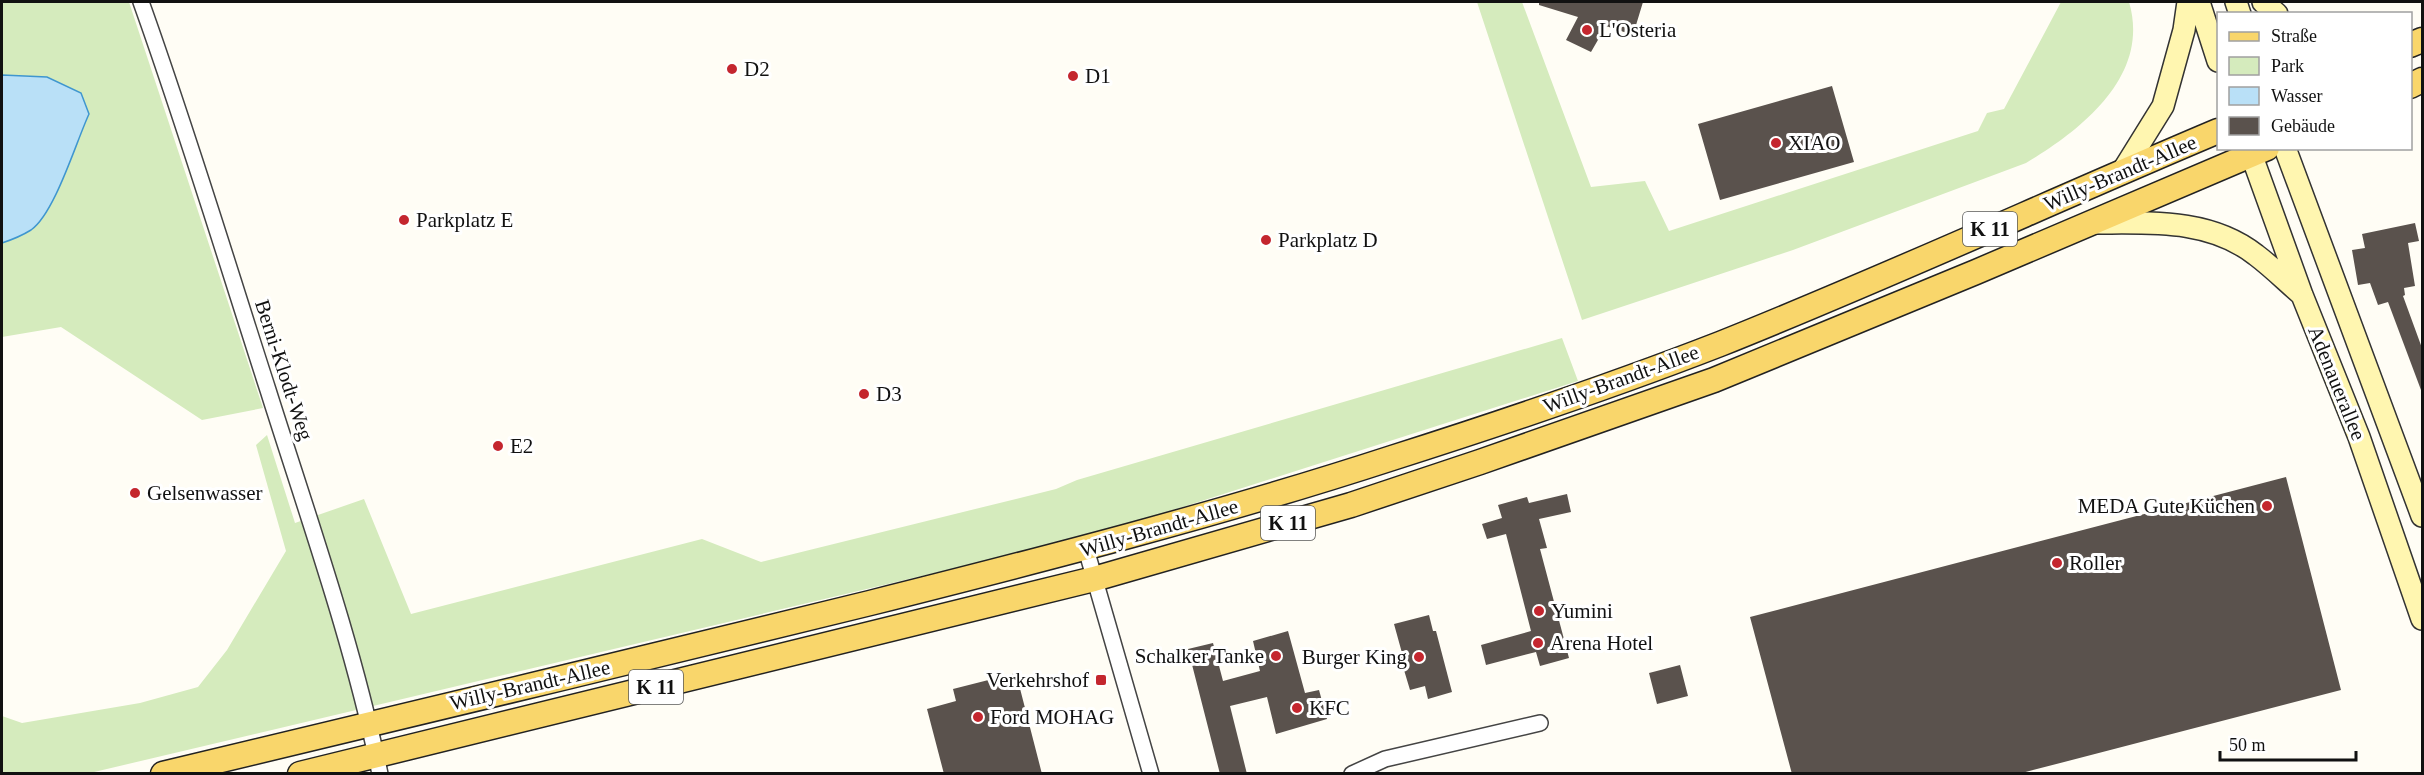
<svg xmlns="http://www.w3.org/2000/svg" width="2424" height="775" viewBox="0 0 2424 775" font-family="'Times New Roman',serif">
  <rect width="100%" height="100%" fill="#fffdf5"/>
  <path fill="#d5ebbd" d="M2,2H129L263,408L202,420L61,327L2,337V243C11,240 23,235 31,230C55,213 76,143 89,114L47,77L2,75Z
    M1477,2H1522L1591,187L1645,181L1669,231L1978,131L1987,113L2004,109L2061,2H2129C2151,76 2081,130 2026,163L1793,250L1582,320Z
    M1562,338L1578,381L1095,535L90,773H2V716L22,723L140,703L198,687L227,650L286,551L256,445L267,435L295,523L364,499L411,614L702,539L761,562L1056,489L1077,480Z"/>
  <path fill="#b9e0f7" stroke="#3f96cf" stroke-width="1.5" d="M2,75L47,77L81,93L89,114C76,142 55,213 31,230C23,235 11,240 2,243Z"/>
  <path fill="#5a524d" d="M1539,2H1643L1633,35L1606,26L1591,52L1566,40L1578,17L1539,5Z
    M1832,86L1854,162L1720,200L1698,124Z
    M2415,223L2419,241L2408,243L2415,286L2404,288L2405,295L2403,296L2422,348L2421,390L2388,302L2378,305L2370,283L2358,285L2352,250L2365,248L2362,234Z
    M2286,477L2341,690L2018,774H1792L1750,617Z
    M1567,494L1571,512L1539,519L1547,548L1540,549L1569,658L1540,666L1536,652L1486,665L1481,645L1531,631L1506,534L1487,539L1482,524L1502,518L1498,505L1527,497L1529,503Z
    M1429,615L1433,631H1436L1452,692L1428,699L1425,686L1410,690L1404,670L1400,671L1395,655L1402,653L1394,624Z
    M1288,631L1305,693L1319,690L1327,719L1276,734L1267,697L1230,706L1247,774H1220L1188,649L1213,643L1223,681L1260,671L1253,641Z
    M1680,665L1688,696L1657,704L1649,673Z
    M1016,673L1042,774H944L927,709L956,701L953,689Z"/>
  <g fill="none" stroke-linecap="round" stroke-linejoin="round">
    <defs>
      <path id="minor" d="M141,2C187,130 226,260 268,390C308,517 353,643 380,774
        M1086,549L1151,774
        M1352,774L1385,759L1540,723"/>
      <path id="secondary" d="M2199,2L2218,61
        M2236,2L2240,14
        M2263,2L2277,14
        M2249,148L2302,295L2359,437L2422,619
        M2285,148L2422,516
        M2122,172L2163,106L2184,30L2188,2
        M2093,223C2149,223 2209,218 2256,255C2272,267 2286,281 2301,294"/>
      <path id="primary" d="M2410,45L2422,40
        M2410,86L2422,80
        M163,774C398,716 635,662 870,603C1045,559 1220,514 1392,458C1502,423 1612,386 1720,344C1888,277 2052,201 2218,131
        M300,774L1094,579L1351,505L1480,462L1714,380L1976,272L2267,148"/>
    </defs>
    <use href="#minor" stroke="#444" stroke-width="18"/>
    <use href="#secondary" stroke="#333" stroke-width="24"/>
    <use href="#primary" stroke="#222" stroke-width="27"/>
    <use href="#minor" stroke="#fff" stroke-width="15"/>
    <use href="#secondary" stroke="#fff6b0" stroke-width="21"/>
    <use href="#primary" stroke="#f9d66b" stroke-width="24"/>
  </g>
  <g fill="#c4262e" stroke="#fff" stroke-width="2">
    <circle cx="1587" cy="30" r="6"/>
    <circle cx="732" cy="69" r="6"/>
    <circle cx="1073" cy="76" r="6"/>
    <circle cx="1776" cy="143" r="6"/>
    <circle cx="404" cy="220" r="6"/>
    <circle cx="1266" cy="240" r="6"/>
    <circle cx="864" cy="394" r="6"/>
    <circle cx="498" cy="446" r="6"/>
    <circle cx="135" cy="493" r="6"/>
    <circle cx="2267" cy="506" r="6"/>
    <circle cx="2057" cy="563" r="6"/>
    <circle cx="1539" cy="611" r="6"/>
    <circle cx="1538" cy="643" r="6"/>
    <circle cx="1276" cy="656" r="6"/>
    <circle cx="1419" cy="657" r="6"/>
    <rect x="1095" y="674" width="12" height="12" rx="3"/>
    <circle cx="1297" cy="708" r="6"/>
    <circle cx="978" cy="717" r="6"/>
  </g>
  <g text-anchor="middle" stroke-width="6" stroke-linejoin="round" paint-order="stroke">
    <g fill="#fff" stroke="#585858" stroke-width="1.5">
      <rect x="1963" y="212" width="54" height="34" rx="4.5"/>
      <rect x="1261" y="506" width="54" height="34" rx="4.5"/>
      <rect x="629" y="670" width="54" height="34" rx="4.5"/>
    </g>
    <g font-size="20" font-weight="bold" fill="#111">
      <text x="1990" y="236">K 11</text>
      <text x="1288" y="530">K 11</text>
      <text x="656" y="694">K 11</text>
    </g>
    <g font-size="21" fill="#111" stroke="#fff" text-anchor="start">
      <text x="1599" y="37">L'Osteria</text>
      <text x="744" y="76">D2</text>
      <text x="1085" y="83">D1</text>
      <text x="1788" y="150">XIAO</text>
      <text x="416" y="227">Parkplatz E</text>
      <text x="1278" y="247">Parkplatz D</text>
      <text x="876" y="401">D3</text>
      <text x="510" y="453">E2</text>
      <text x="147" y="500">Gelsenwasser</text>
      <text x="2255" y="513" text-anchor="end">MEDA Gute Küchen</text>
      <text x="2069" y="570">Roller</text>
      <text x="1551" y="618">Yumini</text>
      <text x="1550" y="650">Arena Hotel</text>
      <text x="1264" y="663" text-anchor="end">Schalker Tanke</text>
      <text x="1407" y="664" text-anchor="end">Burger King</text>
      <text x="1089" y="687" text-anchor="end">Verkehrshof</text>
      <text x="1309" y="715">KFC</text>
      <text x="990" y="724">Ford MOHAG</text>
    </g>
    <g font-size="21" fill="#111" stroke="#fff">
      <text transform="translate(2120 173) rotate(-23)" y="7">Willy-Brandt-Allee</text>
      <text transform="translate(284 370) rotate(72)" y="7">Berni-Klodt-Weg</text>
      <text transform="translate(1621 379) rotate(-20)" y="7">Willy-Brandt-Allee</text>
      <text transform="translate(2337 383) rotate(68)" y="7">Adenauerallee</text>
      <text transform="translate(1159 528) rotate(-16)" y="7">Willy-Brandt-Allee</text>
      <text transform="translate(530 685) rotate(-13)" y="7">Willy-Brandt-Allee</text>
    </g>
  </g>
  <rect width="2424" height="775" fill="none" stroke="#111111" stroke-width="6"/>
  <rect x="2217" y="12" width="195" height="138" fill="#ffffff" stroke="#a0a0a0" stroke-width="1.5"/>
  <rect x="2229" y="32" width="30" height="9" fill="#f9d66b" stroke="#a0a0a0" stroke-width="1.5"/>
  <text x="2271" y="42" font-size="18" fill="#111111">Straße</text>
  <rect x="2229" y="57" width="30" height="18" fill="#d5ebbd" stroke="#a0a0a0" stroke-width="1.5"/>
  <text x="2271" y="72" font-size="18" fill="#111111">Park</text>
  <rect x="2229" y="87" width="30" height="18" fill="#b9e0f7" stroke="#a0a0a0" stroke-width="1.5"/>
  <text x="2271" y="102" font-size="18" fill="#111111">Wasser</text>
  <rect x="2229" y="117" width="30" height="18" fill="#5a524d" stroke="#a0a0a0" stroke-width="1.5"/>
  <text x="2271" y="132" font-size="18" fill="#111111">Gebäude</text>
  <path d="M2220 751v9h136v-9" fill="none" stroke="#111111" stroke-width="3"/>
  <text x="2229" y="751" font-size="18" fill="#111111" stroke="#ffffff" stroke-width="4.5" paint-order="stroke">50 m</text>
</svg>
